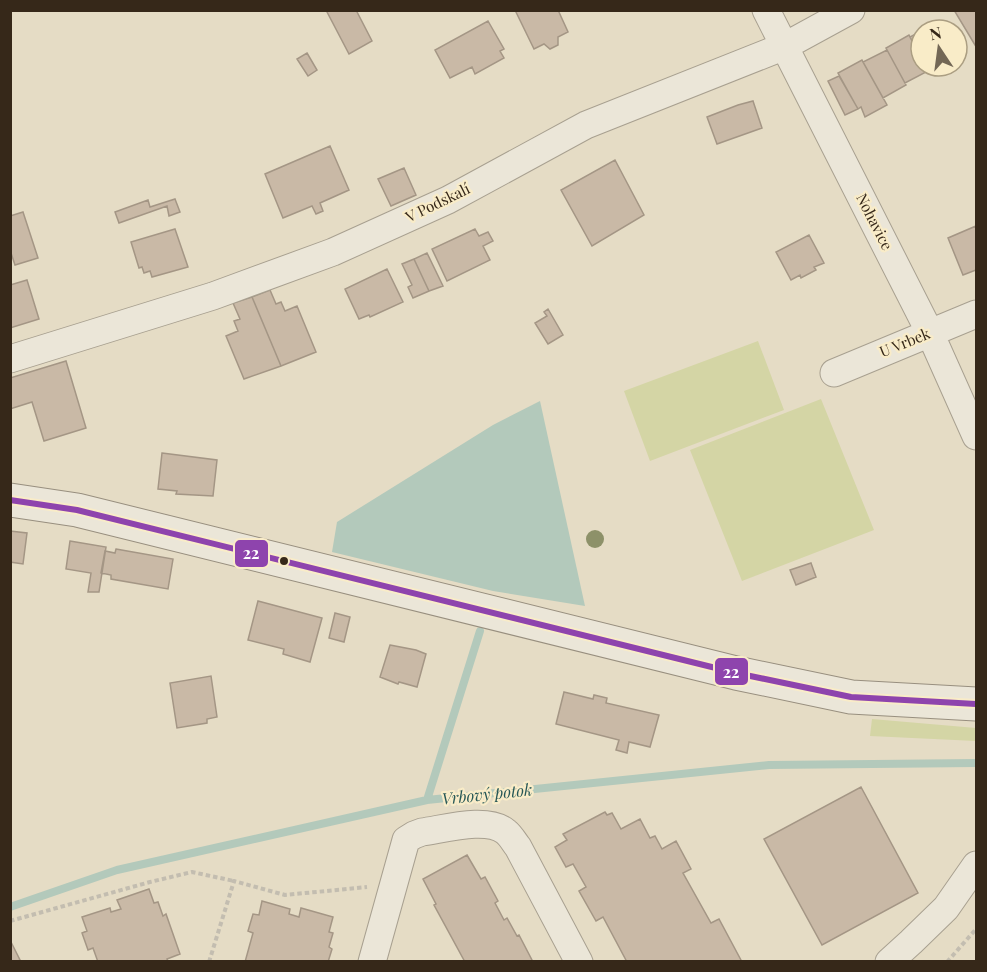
<svg xmlns="http://www.w3.org/2000/svg" width="987" height="972" viewBox="0 0 987 972" font-family="'Playfair Display',serif">
  <rect width="100%" height="100%" fill="#e5dcc5"/>
  <path fill="#d4d5a5" d="M758,341L784,410L650,461L624,391Z
    M821,399L874,530L742,581L690,450Z
    M872,719L976,728V741L870,736Z"/>
  <path fill="#b3c9bb" d="M540,401L585,606L493,591L332,552L337,522L493,425Z"/>
  <g fill="none" stroke-linecap="round" stroke-linejoin="round">
    <path stroke="#b3c9bb" stroke-width="8" d="M427,800L480,631
      M10,907L117,870L427,800L769,765L976,763"/>
  </g>
  <path fill="#c9b9a6" stroke="#a49685" stroke-width="1.5" d="M326,10H356L372,41L349,54Z
    M515,10H558L568,32L558,37V45L550,49L544,44L534,49Z
    M954,10H976V44L975,45Z
    M488,21L504,49L500,51L504,58L475,74L472,67L450,78L435,50Z
    M934,24L937,30H923Z
    M921,31V58L910,37Z
    M909,35L921,58V66H926L928,71L905,83L886,48Z
    M887,50L906,85L883,98L863,62Z
    M307,53L317,70L308,76L297,59Z
    M862,60L887,105L865,117L861,107L858,109L838,73Z
    M926,66H942L929,73Z
    M839,76L858,109L845,115L828,81Z
    M753,101L762,128L717,144L707,117L738,105Z
    M330,146L349,190L320,203L323,211L316,214L312,206L283,218L265,174Z
    M615,160L644,215L592,246L561,190Z
    M404,168L416,195L391,206L378,179Z
    M175,199L180,212L169,216L167,206L119,223L115,212L148,200L150,207Z
    M23,212L38,258L15,265L10,250V216Z
    M976,226V270L963,275L948,238Z
    M175,229L188,267L152,277L150,271L144,273L142,267L139,268L131,242Z
    M475,229L479,236L488,232L493,241L483,246L490,260L447,281L432,249Z
    M809,235L824,263L814,267L816,270L801,278L800,275L791,280L776,252Z
    M427,253L443,286L429,291L414,259Z
    M414,259L429,291L413,298L408,287L412,285L402,264Z
    M387,269L403,302L370,317L369,315L359,319L345,289Z
    M27,280L39,319L10,328V285Z
    M270,290L276,304L281,302L285,311L297,306L316,352L281,366L252,297Z
    M252,297L281,366L244,379L226,336L238,331L234,321L240,319L233,303Z
    M548,309L563,335L548,344L535,323L547,316L544,312Z
    M66,361L86,428L44,441L32,402L10,409V378Z
    M162,453L217,460L213,496L176,494L177,491L158,489Z
    M10,531L27,533L23,564L10,562Z
    M70,541L106,547L99,592H88L91,573L66,569Z
    M116,549L173,559L168,589L111,579V575L101,573L105,551L115,553Z
    M811,563L816,577L796,585L790,570Z
    M258,601L322,618L310,662L283,654L284,649L248,640Z
    M335,613L350,617L344,642L329,638Z
    M390,645L416,650L426,654L417,687L399,682L398,684L380,677Z
    M211,676L217,717L207,719V723L177,728L170,683Z
    M564,692L593,699L594,695L607,698L606,703L659,715L650,747L629,742L627,753L616,750L619,740L556,724Z
    M861,787L918,893L822,945L764,839Z
    M605,812L607,815L612,813L621,829L640,819L650,838L655,836L662,849L676,841L691,869L683,873L711,923L719,919L742,962H627L603,917L596,921L579,891L586,887L573,864L566,867L555,847L567,840L563,834Z
    M467,855L481,879L485,877L498,901L495,903L504,920L507,918L517,936L519,935L533,962H465L434,905L436,904L423,879Z
    M149,889L154,903L158,902L163,916L166,914L180,954L167,959L168,962H98L93,948L88,950L82,933L87,931L82,917L110,908L111,912L121,909L117,900Z
    M262,901L290,909L289,914L299,917L301,908L333,917L329,932L333,933L329,947L332,949L328,962H245L253,933L248,931L253,914L259,915Z
    M10,940L20,960L16,962H10Z"/>
  <g fill="none" stroke-linecap="round" stroke-linejoin="round">
    <defs>
      <path id="street" d="M766,10L930,333L976,436
        M10,359L213,296L333,252L448,200L586,125L785,46L851,10
        M834,373L976,314
        M372,962L406,840L414,835L422,832C444,829 488,816 506,832C511,836 514,842 518,847L579,962
        M889,962L911,942L946,908L976,865"/>
      <path id="secondary" d="M10,500L77,510L736,673L851,697L976,704"/>
    </defs>
    <use href="#street" stroke="#a8a090" stroke-width="29"/>
    <use href="#secondary" stroke="#988f7f" stroke-width="35"/>
    <path stroke="#c3bdb0" stroke-width="4" stroke-dasharray="4.5 3" stroke-linecap="butt" d="M10,921L150,882L192,872L234,881
      M209,962L234,881L285,895L367,887
      M947,962L976,929"/>
    <use href="#street" stroke="#ebe6d8" stroke-width="27"/>
    <use href="#secondary" stroke="#ebe6d8" stroke-width="33"/>
    <defs>
      <path id="bus-1" d="M10,500L77,510L736,673L851,697L976,704"/>
    </defs>
    <use href="#bus-1" stroke="#f9ecc8" stroke-width="10"/>
    <use href="#bus-1" stroke="#8e44ad" stroke-width="6"/>
  </g>
  <circle fill="#8d9169" cx="595" cy="539" r="9"/>
  <circle fill="#362819" stroke="#f9ecc8" stroke-width="2" cx="284" cy="561" r="5"/>
  <g text-anchor="middle" stroke-width="4.5" stroke-linejoin="round" paint-order="stroke">
    <g font-size="15" fill="#362819" stroke="#f9ecc8">
      <text transform="translate(438 203) rotate(-26)" y="5">V Podskalí</text>
      <text transform="translate(874 222) rotate(63)" y="5">Nohavice</text>
      <text transform="translate(905 343) rotate(-22)" y="5">U Vrbek</text>
    </g>
    <g font-size="16" font-style="italic" fill="#265756" stroke="#f9ecc8">
      <text transform="translate(487 794) rotate(-6)" y="6">Vrbový potok</text>
    </g>
  </g>
  <g stroke="#f9ecc8" stroke-width="2">
    <rect x="234" y="539" width="35" height="29" rx="6" fill="#8e44ad"/>
    <rect x="714" y="657" width="35" height="29" rx="6" fill="#8e44ad"/>
  </g>
  <g font-size="16" text-anchor="middle" font-weight="bold" fill="#fff">
    <text x="251" y="559">22</text>
    <text x="731" y="678">22</text>
  </g>
  <rect width="987" height="972" fill="none" stroke="#362819" stroke-width="24"/>
  <g transform="translate(939 48) rotate(347)"><circle r="28" fill="#f9ecc8" stroke="#ab9e82" stroke-width="1.5"/>
  <path d="M0-4.5L10 22L0 15L-10 22Z" fill="#736755"/>
  <text y="-9" font-size="16" font-weight="bold" text-anchor="middle" fill="#362819">N</text>
  </g>
</svg>
